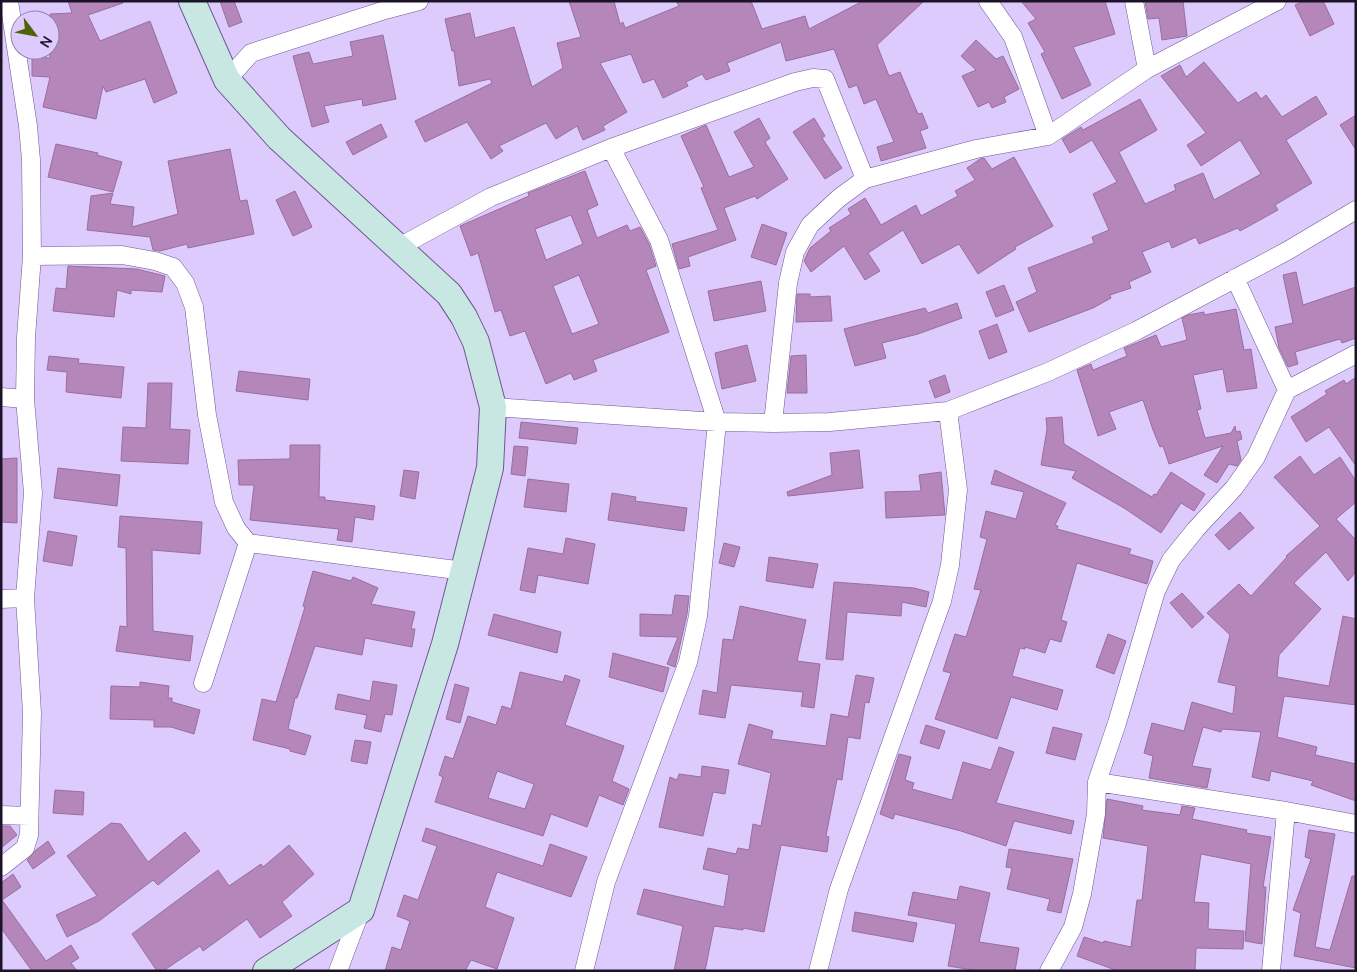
<svg xmlns="http://www.w3.org/2000/svg" width="1357" height="972" viewBox="0 0 1357 972" font-family="Manrope,sans-serif">
  <rect width="100%" height="100%" fill="#decbfe"/>
  <path fill="#b486ba" stroke="#9a6da0" fill-rule="evenodd" d="M68,1H122L123,3L88,15L100,41L150,21L177,93L154,103L145,79L106,92L103,86L96,119L43,107L50,77L32,76V57L50,58V14L72,13Z
    M220,1H234L242,22L229,27Z
    M569,1H614L620,24L623,22L625,28L679,6L676,1H751L762,29L805,16L809,29L863,1H924L877,45L889,76L900,72L918,114L922,113L928,128L920,131L926,148L881,161L877,147L894,142L876,99L864,104L857,85L849,88L834,49L786,61L781,42L727,63L730,71L706,80L702,74L686,82L688,86L663,98L654,79L643,83L631,54L600,63L627,112L603,126L605,130L583,140L577,126L556,139L546,123L499,146L503,151L491,159L467,122L425,142L415,121L492,83L490,79L459,86L454,51H452L445,19L470,13L475,38L514,27L532,87L563,68L557,43L581,37Z
    M1021,1H1105L1115,34L1073,47L1091,85L1062,99L1041,54L1045,52L1028,23L1036,19Z
    M1145,1H1183L1187,36L1162,40L1159,18L1148,19Z
    M1303,1H1323L1334,24L1310,36L1295,5Z
    M383,35L396,99L363,106L362,99L324,106L329,122L312,127L293,56L309,52L313,64L353,56L350,42Z
    M976,40L996,59L1003,56L1019,89L1004,97L1006,102L992,108L989,102L978,107L962,76L976,70L961,56Z
    M1204,62L1238,103L1256,92L1261,99L1266,95L1282,117L1316,96L1327,114L1286,140L1312,183L1275,205L1278,210L1240,231L1238,228L1199,244L1196,237L1172,248L1169,241L1142,252L1151,272L1129,282L1131,288L1110,295L1111,298L1093,308L1029,332L1016,302L1037,292L1028,268L1094,243L1092,237L1109,230L1093,194L1117,182L1092,140L1070,153L1062,139L1081,127L1083,130L1140,99L1157,130L1119,152L1145,204L1176,190L1174,185L1203,173L1214,200L1261,174L1240,140L1201,166L1187,145L1206,133L1161,76L1180,65L1186,77Z
    M1356,115V150L1340,125Z
    M759,118L770,138L765,142L788,179L757,199L755,196L724,208L736,240L688,257L690,266L679,269L672,244L718,230L701,188L704,187L681,136L706,125L729,177L754,167L734,132Z
    M814,118L825,136L822,138L842,168L825,179L793,132Z
    M381,124L387,137L353,155L346,142Z
    M56,144L98,153L97,155L122,162L113,192L48,177Z
    M230,149L240,201L247,200L254,234L188,248L187,244L160,251L153,250L150,237L87,230L91,196L113,193L110,204L134,207L132,227L178,214L168,161Z
    M1014,157L1053,226L1015,247L1016,249L978,274L959,244L922,264L903,230L868,253L880,271L865,280L844,246L811,272L804,261L810,248L831,231L829,228L851,214L848,209L865,198L881,225L916,205L921,216L958,196L955,191L975,180L967,168L980,159L984,158L992,169Z
    M585,171L598,205L587,210L597,238L627,225L630,231L640,227L649,244L656,266L646,270L669,332L593,360L597,371L574,380L571,373L546,384L525,331L510,336L501,310L495,312L478,253L471,256L460,226L529,196L528,193ZM571,215L583,244L546,260L535,229ZM579,275L599,324L572,334L553,286Z
    M295,191L312,227L293,236L276,200Z
    M762,224L787,233L776,265L751,257Z
    M68,266L137,269L165,276L162,292L131,290V294L117,290L114,317L53,311L56,288L66,289Z
    M1296,272L1303,305L1356,287V338L1342,343L1340,339L1295,352L1298,364L1288,367L1279,348L1275,327L1293,323L1283,275Z
    M761,281L766,311L714,321L708,291Z
    M1004,285L1014,310L996,317L986,292Z
    M797,294H810V297L830,296L832,321L796,322Z
    M957,303L962,318L918,334L882,343L886,358L855,366L844,329L925,308L928,313Z
    M1236,309L1244,350L1251,349L1257,388L1227,392L1223,369L1193,375L1201,409L1197,410L1205,438L1231,433L1235,426L1236,432L1240,431L1242,439L1237,441L1241,460L1237,466L1229,464L1217,483L1204,475L1223,446L1169,464L1163,446L1160,447L1153,430L1143,400L1109,412L1116,429L1098,436L1077,370L1091,364L1093,370L1127,356L1124,348L1156,335L1161,347L1187,340L1182,318L1188,315L1204,312V315Z
    M997,324L1007,352L989,359L979,331Z
    M747,345L756,381L722,389L715,353Z
    M806,355L807,393H787L791,356Z
    M49,356L79,359L78,363L124,367L121,398L66,392L67,372L47,370Z
    M239,371L310,379L308,400L236,391Z
    M945,375L950,392L935,398L929,381Z
    M1356,377V466L1329,427L1306,442L1291,417L1327,394L1325,391L1344,380L1346,384Z
    M148,383H172L170,429L190,430L188,464L121,461L123,427L146,428Z
    M1062,417L1064,444L1152,497L1154,494L1156,495L1171,472L1205,494L1194,511L1181,503L1161,533L1124,508L1072,478L1076,471L1041,465L1047,429L1046,418Z
    M521,422L578,428L576,444L519,438Z
    M290,445H320L319,497H325V500L375,506L373,520L355,517L352,542L337,540L339,529L250,520L254,485H239L238,460L290,459Z
    M514,446L528,447L525,476L511,474Z
    M859,450L863,488L788,496L787,492L832,475L830,453Z
    M1300,456L1314,475L1340,457L1356,481V502L1336,519L1356,540V572L1348,581L1326,552L1294,583L1321,609L1279,655L1277,677L1329,686L1343,616L1356,619V705L1284,696L1277,737L1317,747L1315,755L1356,764V801L1311,785L1313,781L1271,771L1269,781L1252,777L1261,732L1222,729L1221,732L1203,727L1192,766L1211,769L1207,788L1149,778L1153,756L1144,753L1152,723L1184,731L1192,702L1233,714L1236,686L1218,682L1230,635L1207,613L1239,584L1251,596L1287,557L1286,556L1320,526L1274,477Z
    M17,458V523L1,522V459Z
    M58,468L120,475L117,506L54,498Z
    M404,470L419,472L415,499L400,496Z
    M995,470L1066,503L1055,525L1058,526L1057,529L1131,549L1129,554L1153,561L1147,584L1077,563L1061,620L1067,622L1061,642L1050,639L1045,653L1025,647V649L1020,648L1012,676L1063,690L1057,710L1011,697L997,739L935,719L951,673L943,671L948,655L955,634L966,637L981,590L974,589L987,539L980,537L986,511L1016,519L1024,492L991,484Z
    M941,472L945,515L886,518L885,492L921,491L919,475Z
    M528,479L569,484L566,512L524,507Z
    M612,493L636,497L635,501L687,508L684,531L608,520Z
    M1240,512L1254,528L1229,550L1215,535Z
    M120,516L202,522L200,554L152,550L153,631L193,636L190,661L116,651L120,626L127,627L126,548L118,547Z
    M48,531L77,536L72,566L43,561Z
    M566,538L595,544L588,584L538,575L535,593L520,590L528,548L563,554Z
    M724,543L740,547L734,567L719,563Z
    M769,557L818,564L813,588L766,581Z
    M313,571L351,581L353,577L378,588L371,604L415,612L411,629H415L412,647L365,638L362,655L315,646L297,698H295L288,729L311,736L305,755L290,751V749L253,740L262,699L276,702L305,607L303,606Z
    M834,582L914,588L929,592L926,607L902,602L901,616L847,612L843,660L826,659Z
    M1182,593L1204,617L1192,628L1170,603Z
    M675,595L689,596L687,614L675,667L667,664L678,637L640,636V614L672,615Z
    M740,606L806,620L797,661L820,664L814,708L801,706L803,692L731,685L725,718L699,714L703,690L717,693L723,639L733,640Z
    M494,614L561,632L557,653L488,635Z
    M1108,634L1126,641L1114,674L1096,667Z
    M613,653L669,668L663,692L609,677Z
    M520,672L563,682L565,675L580,680L565,725L624,746L612,781L629,789L623,805L599,795L587,827L551,814L543,836L435,802L443,777L439,775L445,756L453,759L468,716L496,725L502,706L511,709ZM497,771L534,784L525,809L488,798Z
    M856,675L874,678L869,703L865,702L860,739L848,737L842,780L837,779L826,836L829,837L827,852L781,845L764,932L743,928V930L714,926L705,971H674L683,926L637,914L644,889L724,907L729,875L703,869L708,848L736,854L738,848L749,850L753,824L761,826L771,773L738,764L749,724L773,731L771,739L826,746L831,714L848,717Z
    M373,681L397,685L392,715L385,714L381,732L364,728L367,715L335,709L338,694L370,701Z
    M140,682L169,686L168,698H172V702L200,710L194,734L171,727H154V720L110,719L111,686L140,687Z
    M455,684L469,688L460,723L446,719Z
    M926,725L945,731L939,749L920,743Z
    M1053,727L1082,734L1075,760L1046,753Z
    M355,740L371,742L367,764L351,761Z
    M999,747L1014,752L996,803L1074,821L1071,834L1014,821L1006,846L961,831L895,814L893,819L880,814L899,754L911,757L905,780L914,783L912,789L952,800L963,762L991,770Z
    M702,766L729,770L725,794L713,792L703,836L659,827L670,777L677,780L679,774L701,777Z
    M55,790L84,792L83,815L53,813Z
    M1107,799L1143,806L1142,810L1180,815L1182,806L1195,808L1192,819L1247,830L1246,833L1271,837L1263,887H1266L1262,944L1245,941L1251,864L1201,854L1194,902L1209,903L1208,929L1244,931L1243,949L1196,948L1195,971H1118L1077,956L1084,937L1103,943L1104,941L1131,947L1137,900H1142L1148,846L1103,838Z
    M111,823L121,824L148,862L185,832L200,851L158,885L153,880L99,921L67,937L56,915L97,896L67,856Z
    M1,826H10L17,835L1,848Z
    M426,828L543,866L550,844L587,857L571,897L497,872L485,907L514,918L497,969L471,960L465,971H385L392,947L401,950L410,921L397,916L404,895L418,900L437,846L422,841Z
    M1309,830L1335,834L1315,947L1330,950L1352,876H1356V968L1294,956L1301,913L1293,910L1311,859L1305,857Z
    M48,841L55,853L33,869L27,860L36,850Z
    M289,845L314,874L282,902L292,916L260,938L247,919L203,951L200,946L163,971H157L132,934L218,870L229,886L261,864L263,867Z
    M1009,849L1073,859L1061,913L1047,910L1050,899L1007,889L1012,868L1006,867Z
    M13,874L21,887L2,900L46,961L71,945L79,958L71,963L77,971H32L1,928V883Z
    M960,886L990,893L979,942L1019,948L1015,971H979L948,966L956,924L908,915L913,892L957,900Z
    M855,912L917,923L913,942L852,931Z"/>
  <g fill="none" stroke-linecap="round" stroke-linejoin="round">
    <defs>
      <path id="street" d="M988,1L1013,37L1048,136
        M1134,1L1147,69
        M227,80L251,53L385,10L419,1
        M399,247L491,197L611,148L795,82L813,78L825,79L865,179
        M32,256L122,255L155,261L173,267L185,283L194,307L207,415L224,502L236,528L248,543L203,683
        M1287,390L1356,354
        M1,397L25,399
        M493,407L717,422L773,423L830,422L948,411L1048,372L1136,331L1287,251L1356,210
        M773,423L788,283L795,252L810,225L839,198L865,179L976,149L1048,136L1147,69L1277,1
        M248,543L464,571
        M1,599L25,598
        M1097,782L1286,811L1356,824
        M1,815L28,816
        M1,867L25,848L29,835L32,713L25,598L33,493L25,399L26,337L32,256L31,160L28,126L9,1
        M338,971L361,910
        M584,971L606,882L688,662L698,616L717,422L659,240L611,148
        M818,971L839,889L942,601L950,565L958,490L948,411
        M1049,971L1073,927L1082,894L1096,814L1097,782L1117,723L1156,591L1171,560L1196,529L1234,488L1256,457L1287,390L1235,278
        M1271,971L1286,811"/>
      <path id="secondary" d="M192,1L227,80L279,138L449,294L464,317L476,342L493,407L490,468L445,644L361,910L266,971"/>
    </defs>
    <use href="#street" stroke="#6e5790" stroke-width="19"/>
    <use href="#secondary" stroke="#6e5790" stroke-width="28"/>
    <use href="#street" stroke="#fff" stroke-width="18"/>
    <use href="#secondary" stroke="#c9e7e2" stroke-width="26"/>
  </g>
  <rect width="1357" height="972" fill="none" stroke="#1c1329" stroke-width="5"/>
  <g transform="translate(35 35) rotate(122)"><circle r="24" fill="#decbfe" stroke="#9081a9"/>
  <path d="M0-4L9 19L0 12L-9 19Z" fill="#4f6209"/>
  <text y="-8" font-size="14" font-weight="bold" text-anchor="middle" fill="#1c1329">N</text>
  </g>
</svg>
